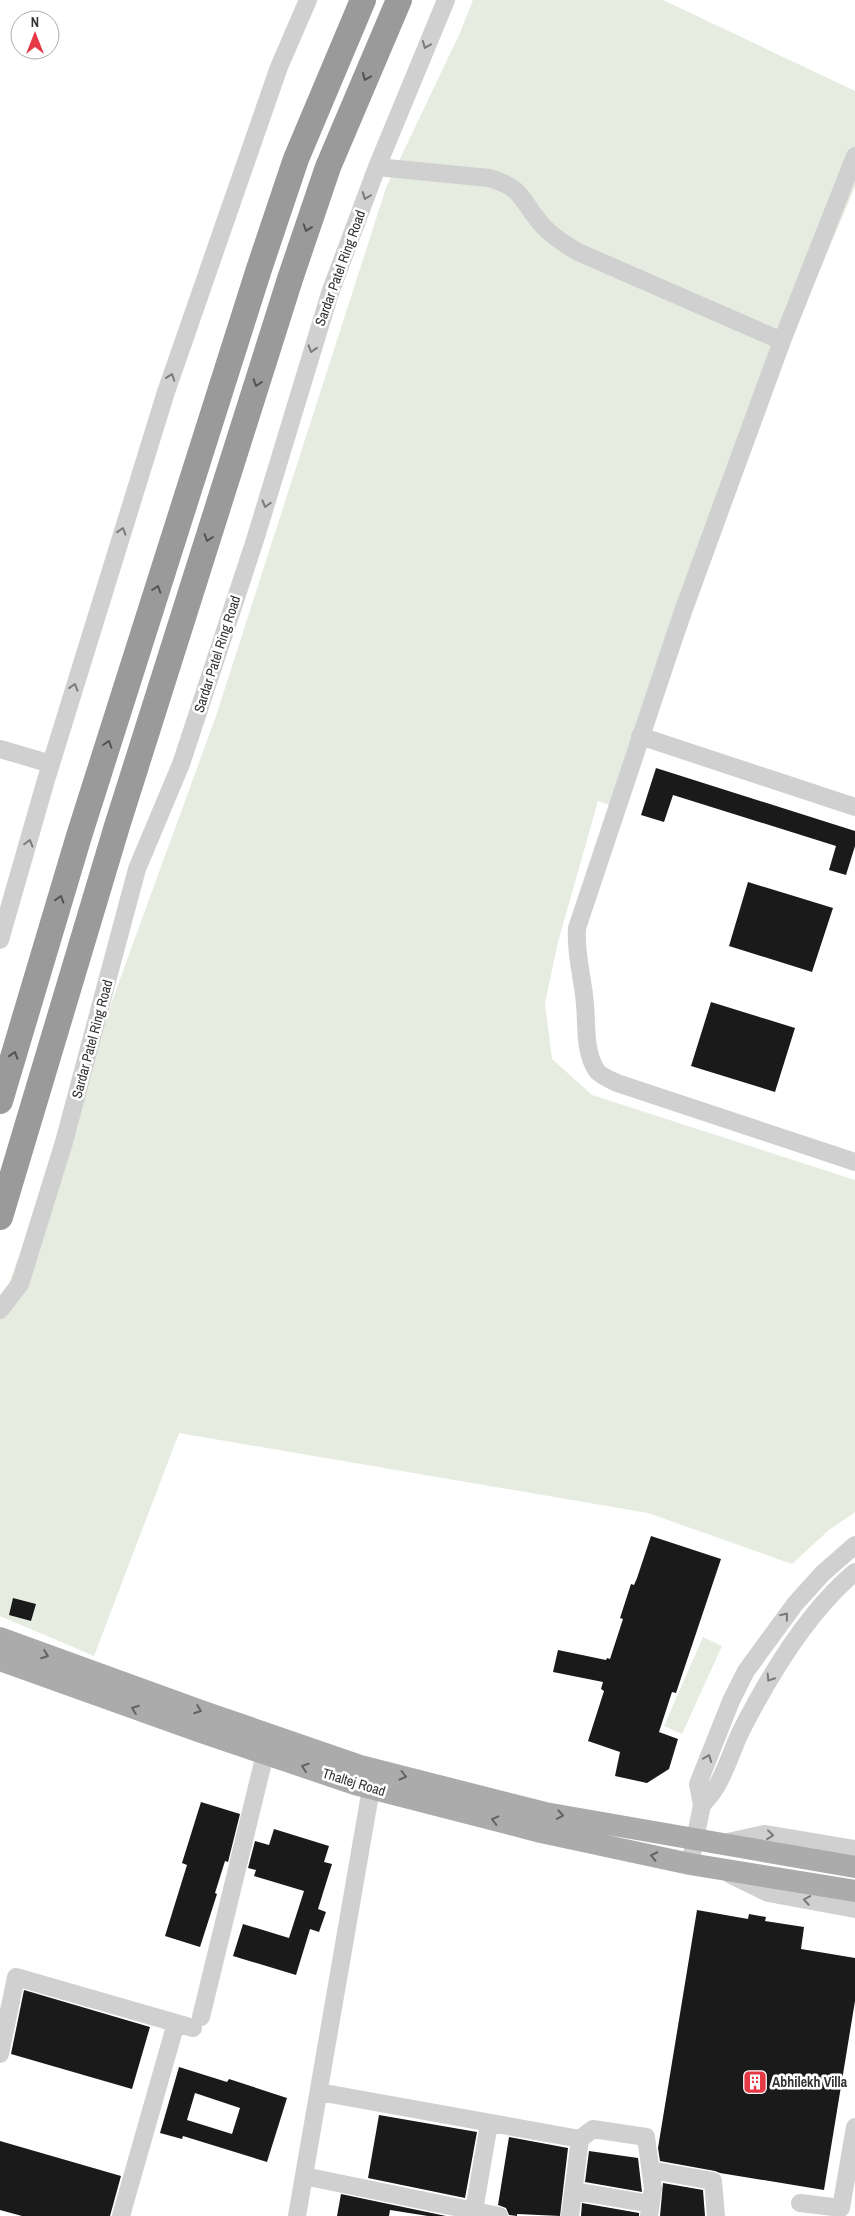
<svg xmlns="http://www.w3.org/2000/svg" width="855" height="2216" font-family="'Archivo Narrow',sans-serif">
  <rect width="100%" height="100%" fill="#fff"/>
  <path fill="#e6ecdf" d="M 473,0 L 663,0 L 855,91 L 855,187 L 789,344 L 622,809 L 598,801 L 558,942 L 545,1003 L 552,1059 L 592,1095 L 855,1180 L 855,1512 L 829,1530 L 792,1564 L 648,1513 L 179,1433 L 94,1656 L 0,1616 L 0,1308 L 216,716 L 386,188 L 459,35 Z
    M 703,1637 L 722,1646 L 682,1734 L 664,1726 Z"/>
  <path fill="#1a1a1a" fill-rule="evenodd" d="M 656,768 L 855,831 L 855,846 L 846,875 L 829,870 L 836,846 L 673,795 L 664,822 L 641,815 Z
    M 748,882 L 833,908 L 812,972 L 729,946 Z
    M 711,1002 L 795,1028 L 775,1092 L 691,1066 Z
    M 651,1536 L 721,1559 L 676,1693 L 672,1692 L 659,1732 L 678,1739 L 669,1769 L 647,1783 L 615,1776 L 620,1752 L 588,1741 L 604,1691 L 601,1689 L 603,1682 L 553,1672 L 558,1650 L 606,1660 L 607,1658 L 610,1659 L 623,1619 L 620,1618 L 631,1584 L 634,1585 L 637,1578 Z
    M 13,1598 L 36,1604 L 31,1621 L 9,1615 Z
    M 201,1802 L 240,1814 L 228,1862 L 225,1861 L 215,1893 L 217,1894 L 200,1947 L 165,1936 L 187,1865 L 182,1863 Z
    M 274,1829 L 329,1846 L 324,1862 L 332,1864 L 318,1909 L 326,1912 L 319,1932 L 310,1929 L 296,1975 L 233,1956 L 243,1924 L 289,1938 L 304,1891 L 254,1876 L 256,1870 L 248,1868 L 255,1841 L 269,1845 Z
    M 697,1910 L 748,1919 L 749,1914 L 766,1917 L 765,1921 L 804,1927 L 801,1949 L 855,1958 L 855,2001 L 824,2190 L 720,2173 L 715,2171 L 660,2161 L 658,2148 Z
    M 24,1990 L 150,2027 L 132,2089 L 11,2054 Z
    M 179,2067 L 227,2082 L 229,2079 L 287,2098 L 267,2162 L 183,2136 L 182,2139 L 160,2133 ZM 195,2093 L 240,2108 L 232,2134 L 187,2120 Z
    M 379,2115 L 477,2132 L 465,2198 L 368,2178 Z
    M 509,2137 L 568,2148 L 560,2216 L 517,2214 L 517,2216 L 509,2215 L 506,2208 L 498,2205 Z
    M 0,2141 L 121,2176 L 110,2216 L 22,2216 L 0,2210 Z
    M 589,2151 L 638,2158 L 642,2192 L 585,2182 Z
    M 663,2183 L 703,2190 L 705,2216 L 660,2216 Z
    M 341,2194 L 446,2216 L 428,2216 L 390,2210 L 389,2216 L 337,2216 Z
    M 582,2203 L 639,2213 L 639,2216 L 581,2216 Z"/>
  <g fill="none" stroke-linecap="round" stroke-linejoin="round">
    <path stroke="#d0d0d0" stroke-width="18" d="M 855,156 L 782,341 L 682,614 L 577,928 C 575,954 583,978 585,1004 C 587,1025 584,1052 597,1071 C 601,1076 611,1080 617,1083 L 855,1162
      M 377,167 L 489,178 C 525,188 521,202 543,226 C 553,237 566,245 578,252 L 782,341
      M 640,736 L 855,807
      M 0,749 L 51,764
      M 0,940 L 46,780 L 166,392 L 279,67 L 308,0
      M 0,1310 L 20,1284 L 64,1142 L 137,869 L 181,764 L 255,540 L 330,293 L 377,167 L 446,0
      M 702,1805 C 706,1800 711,1795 714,1790 C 724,1777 733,1747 741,1731 C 769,1676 807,1612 855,1572
      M 728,1842 L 764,1834 L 855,1849
      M 690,1864 L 702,1805 L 698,1784 L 731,1701 L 746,1671 L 795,1604 L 823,1573 L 855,1545
      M 731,1875 L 768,1893 L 855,1909
      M 201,2017 L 265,1754
      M 0,2054 L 16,1977 L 193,2028
      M 319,2092 L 580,2139 L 570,2216
      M 580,2139 L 593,2129 L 646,2137 L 653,2188 L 649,2216
      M 651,2170 L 713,2181 L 716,2216
      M 304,2176 L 499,2216
      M 574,2191 L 651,2204
      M 800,2203 L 841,2208 L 855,2127
      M 121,2216 L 176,2023
      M 297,2216 L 373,1777
      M 473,2216 L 489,2124"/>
    <path stroke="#ababab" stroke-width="22" d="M 0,1638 L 204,1712 L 360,1766 L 545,1813 L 855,1867
      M 0,1660 L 198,1731 L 355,1784 L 541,1832 L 690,1864 L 855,1891"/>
    <path stroke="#9a9a9a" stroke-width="26" d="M 0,1101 L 79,836 L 259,269 L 296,159 L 363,0
      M 0,1217 L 117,826 L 290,279 L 328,167 L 399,0"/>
  </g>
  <defs><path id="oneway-chevron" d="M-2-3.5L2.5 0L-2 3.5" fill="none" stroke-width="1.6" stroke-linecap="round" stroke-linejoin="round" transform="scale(1.25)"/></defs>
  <g stroke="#7a7a7a">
    <use href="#oneway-chevron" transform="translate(426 45) rotate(112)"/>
    <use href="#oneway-chevron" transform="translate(366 196) rotate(111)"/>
    <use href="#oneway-chevron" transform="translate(312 349) rotate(107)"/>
    <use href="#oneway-chevron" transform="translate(171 377) rotate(-71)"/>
    <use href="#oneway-chevron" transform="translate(266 504) rotate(106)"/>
    <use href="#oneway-chevron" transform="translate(122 531) rotate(-73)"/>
    <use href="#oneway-chevron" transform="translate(74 687) rotate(-73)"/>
    <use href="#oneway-chevron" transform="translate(29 843) rotate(-74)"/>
    <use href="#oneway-chevron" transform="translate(785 1616) rotate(-52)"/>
    <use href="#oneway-chevron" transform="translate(770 1678) rotate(122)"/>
    <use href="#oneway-chevron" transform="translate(708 1758) rotate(-68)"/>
    <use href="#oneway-chevron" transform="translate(770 1835) rotate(6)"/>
    <use href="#oneway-chevron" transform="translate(807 1900) rotate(-170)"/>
  </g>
  <g stroke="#525252">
    <use href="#oneway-chevron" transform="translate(366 77) rotate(113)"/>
    <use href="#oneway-chevron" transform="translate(307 228) rotate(109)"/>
    <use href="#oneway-chevron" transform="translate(257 383) rotate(108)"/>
    <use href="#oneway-chevron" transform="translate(208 538) rotate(108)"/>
    <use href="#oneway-chevron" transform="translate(157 589) rotate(-72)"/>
    <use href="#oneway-chevron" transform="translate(108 744) rotate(-72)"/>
    <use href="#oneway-chevron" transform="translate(60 899) rotate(-73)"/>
    <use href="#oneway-chevron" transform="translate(14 1055) rotate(-73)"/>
  </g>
  <g stroke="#636363">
    <use href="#oneway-chevron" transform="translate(45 1655) rotate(20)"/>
    <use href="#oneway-chevron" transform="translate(135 1709) rotate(-160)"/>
    <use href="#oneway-chevron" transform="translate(198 1710) rotate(20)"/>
    <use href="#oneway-chevron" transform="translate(305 1767) rotate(-161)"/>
    <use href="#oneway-chevron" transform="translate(403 1776) rotate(14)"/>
    <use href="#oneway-chevron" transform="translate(560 1815) rotate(10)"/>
    <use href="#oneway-chevron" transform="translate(495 1820) rotate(-166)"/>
    <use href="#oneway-chevron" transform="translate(654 1856) rotate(-168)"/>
  </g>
  <defs>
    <g id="building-square" transform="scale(1.25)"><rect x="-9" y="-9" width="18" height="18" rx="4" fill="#e63946" stroke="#fff"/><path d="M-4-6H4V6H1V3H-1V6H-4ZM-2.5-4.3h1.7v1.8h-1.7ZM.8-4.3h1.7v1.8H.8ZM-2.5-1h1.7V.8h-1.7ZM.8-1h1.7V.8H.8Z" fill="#fff"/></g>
  </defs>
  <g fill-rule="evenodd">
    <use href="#building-square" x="755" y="2082"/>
  </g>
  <g text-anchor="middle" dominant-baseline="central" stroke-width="5" stroke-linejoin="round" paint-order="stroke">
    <g font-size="14" fill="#333" stroke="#fff">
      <text transform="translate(340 268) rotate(-70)">Sardar Patel Ring Road</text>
      <text transform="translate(217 654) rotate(-72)">Sardar Patel Ring Road</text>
      <text transform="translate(92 1039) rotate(-75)">Sardar Patel Ring Road</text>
      <text transform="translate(354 1782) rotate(17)">Thaltej Road</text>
    </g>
    <g font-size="14" font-weight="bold" fill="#333" stroke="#fff" text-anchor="start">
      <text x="772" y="2082">Abhilekh Villa</text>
    </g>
  </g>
  <g transform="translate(35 35)"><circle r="24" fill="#ffffff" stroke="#adadad"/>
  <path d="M0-4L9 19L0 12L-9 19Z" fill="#e63946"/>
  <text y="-8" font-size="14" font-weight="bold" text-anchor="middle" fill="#333333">N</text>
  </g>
</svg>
